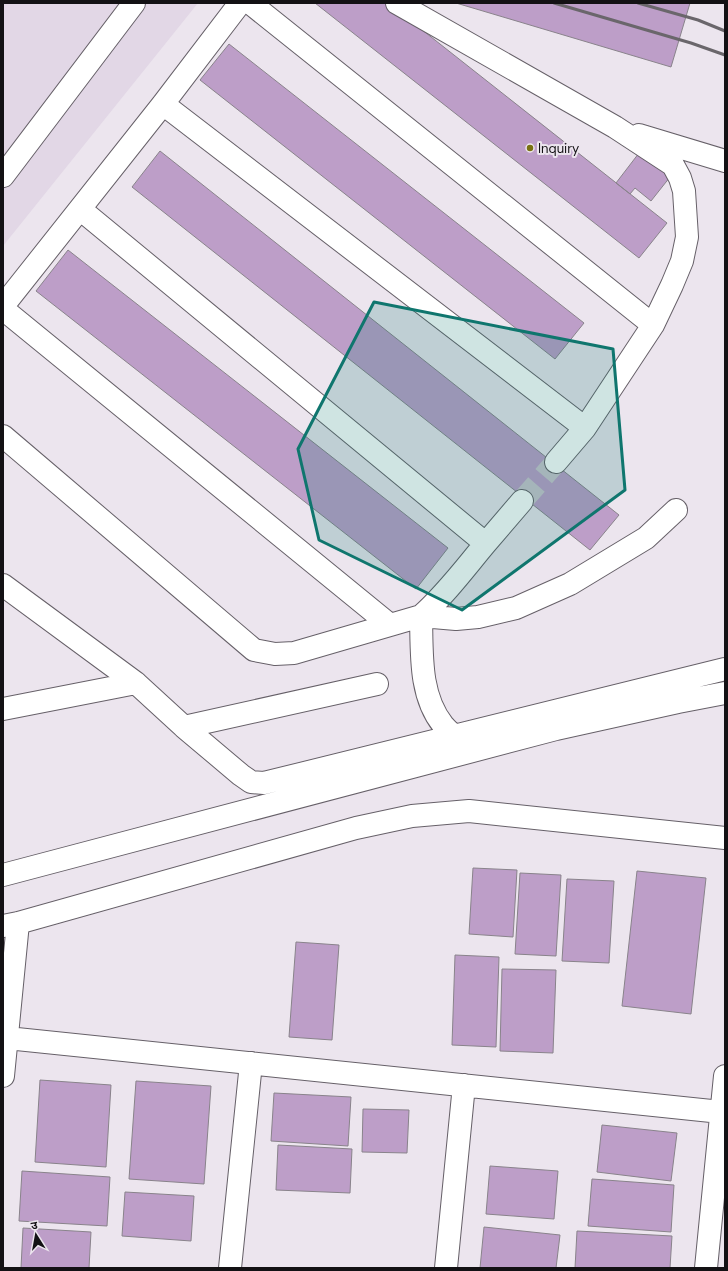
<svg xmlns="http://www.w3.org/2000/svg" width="728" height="1271" font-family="'DM Sans','Noto Sans Devanagari',sans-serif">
  <rect width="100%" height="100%" fill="#ece5ee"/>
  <path fill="#e2d7e6" d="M 3,3 L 198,3 L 3,246 Z"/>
  <path fill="#bd9ec8" stroke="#89838b" d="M 315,3 L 388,3 L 667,223 L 639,258 Z
    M 456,3 L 690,3 L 671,67 Z
    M 229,44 L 584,323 L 555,359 L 200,80 Z
    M 160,151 L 619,515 L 590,550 L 132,187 Z
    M 639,153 L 670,177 L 651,201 L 635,188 L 630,194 L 616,183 Z
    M 68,250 L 448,548 L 416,589 L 36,291 Z
    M 473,868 L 517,870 L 513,937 L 469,934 Z
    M 637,871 L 706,878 L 691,1014 L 622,1006 Z
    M 520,873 L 561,875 L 556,956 L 515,954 Z
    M 567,879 L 614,881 L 609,963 L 562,961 Z
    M 296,942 L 339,945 L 332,1040 L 289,1037 Z
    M 455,955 L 499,957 L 496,1047 L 452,1045 Z
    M 502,969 L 556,970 L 553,1053 L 500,1051 Z
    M 40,1080 L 111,1085 L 106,1167 L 35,1162 Z
    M 136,1081 L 211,1086 L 204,1184 L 129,1179 Z
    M 274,1093 L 351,1097 L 348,1146 L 271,1141 Z
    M 363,1109 L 409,1110 L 407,1153 L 362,1152 Z
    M 602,1125 L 677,1133 L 671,1181 L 597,1172 Z
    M 278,1145 L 352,1149 L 350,1193 L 276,1190 Z
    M 490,1166 L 558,1171 L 554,1219 L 486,1214 Z
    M 22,1171 L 110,1177 L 107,1226 L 19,1221 Z
    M 592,1179 L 674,1185 L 671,1232 L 588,1226 Z
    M 125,1192 L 194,1196 L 191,1241 L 122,1236 Z
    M 484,1227 L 560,1235 L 556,1268 L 480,1268 Z
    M 23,1228 L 91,1232 L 89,1268 L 21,1268 Z
    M 577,1231 L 672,1236 L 670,1268 L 575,1268 Z"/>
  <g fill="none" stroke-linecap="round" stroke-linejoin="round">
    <path stroke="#cbc5cd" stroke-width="22" stroke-dasharray="22 11" stroke-linecap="butt" d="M 522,501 L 556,462"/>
    <g stroke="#666068" stroke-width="24">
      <path id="minor" d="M 250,3 L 653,325
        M 397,3 L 615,127 L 673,165 L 680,178 L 684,191 L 687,237 L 682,261 L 672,285 L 653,325 L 585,428 L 556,462
        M 163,104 L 585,428
        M 639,135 L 725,161
        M 3,176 L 134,3
        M 80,209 L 485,543
        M 3,306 L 163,104 L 240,3
        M 3,309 L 390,625
        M 3,436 L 254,650 L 275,654 L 294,653 L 421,616 L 456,619 L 478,617 L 516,608 L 570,584 L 646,538 L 676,510
        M 3,585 L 136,683 L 184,727 L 241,775 L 251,782 L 264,783 L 725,669
        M 3,709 L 136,683
        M 184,727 L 377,684
        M 454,736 C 451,733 446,729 443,725 C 419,695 422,653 421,616 C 446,594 465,568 486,543 C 498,529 510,515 522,501
        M 3,875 L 556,729 L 678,702 L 725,693
        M 3,926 L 18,923 L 356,828 L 412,816 L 469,811 L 725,838
        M 7,1038 L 721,1112
        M 3,1076 L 18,923
        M 230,1268 L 251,1063
        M 446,1268 L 464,1085
        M 706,1268 L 725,1076"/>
    </g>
    <use href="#minor" stroke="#fff" stroke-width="22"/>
    <path stroke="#6a666b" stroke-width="3" d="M 554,3 L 691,43 L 725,55
      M 638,3 L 698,20 L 725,31"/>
  </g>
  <path fill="#0f766e" fill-opacity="0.2" stroke="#0f766e" stroke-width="3" stroke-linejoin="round" d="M 374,302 L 613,349 L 625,490 L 462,610 L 319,540 L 298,449 Z"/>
  <circle fill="#797112" stroke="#ece5ee" stroke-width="1.5" cx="530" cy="148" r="4"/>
  <g text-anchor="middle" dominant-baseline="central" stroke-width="4" stroke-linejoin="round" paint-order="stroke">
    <g font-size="13" fill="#131114" stroke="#ece5ee" text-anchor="start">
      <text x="538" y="148">Inquiry</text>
    </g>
  </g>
  <rect width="728" height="1271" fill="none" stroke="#131114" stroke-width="8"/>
  <g transform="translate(36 1235) rotate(349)" stroke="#ece5ee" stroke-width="3" paint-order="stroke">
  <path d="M0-3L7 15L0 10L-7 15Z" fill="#131114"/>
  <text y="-6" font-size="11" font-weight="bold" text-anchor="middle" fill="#131114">उ</text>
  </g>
</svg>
